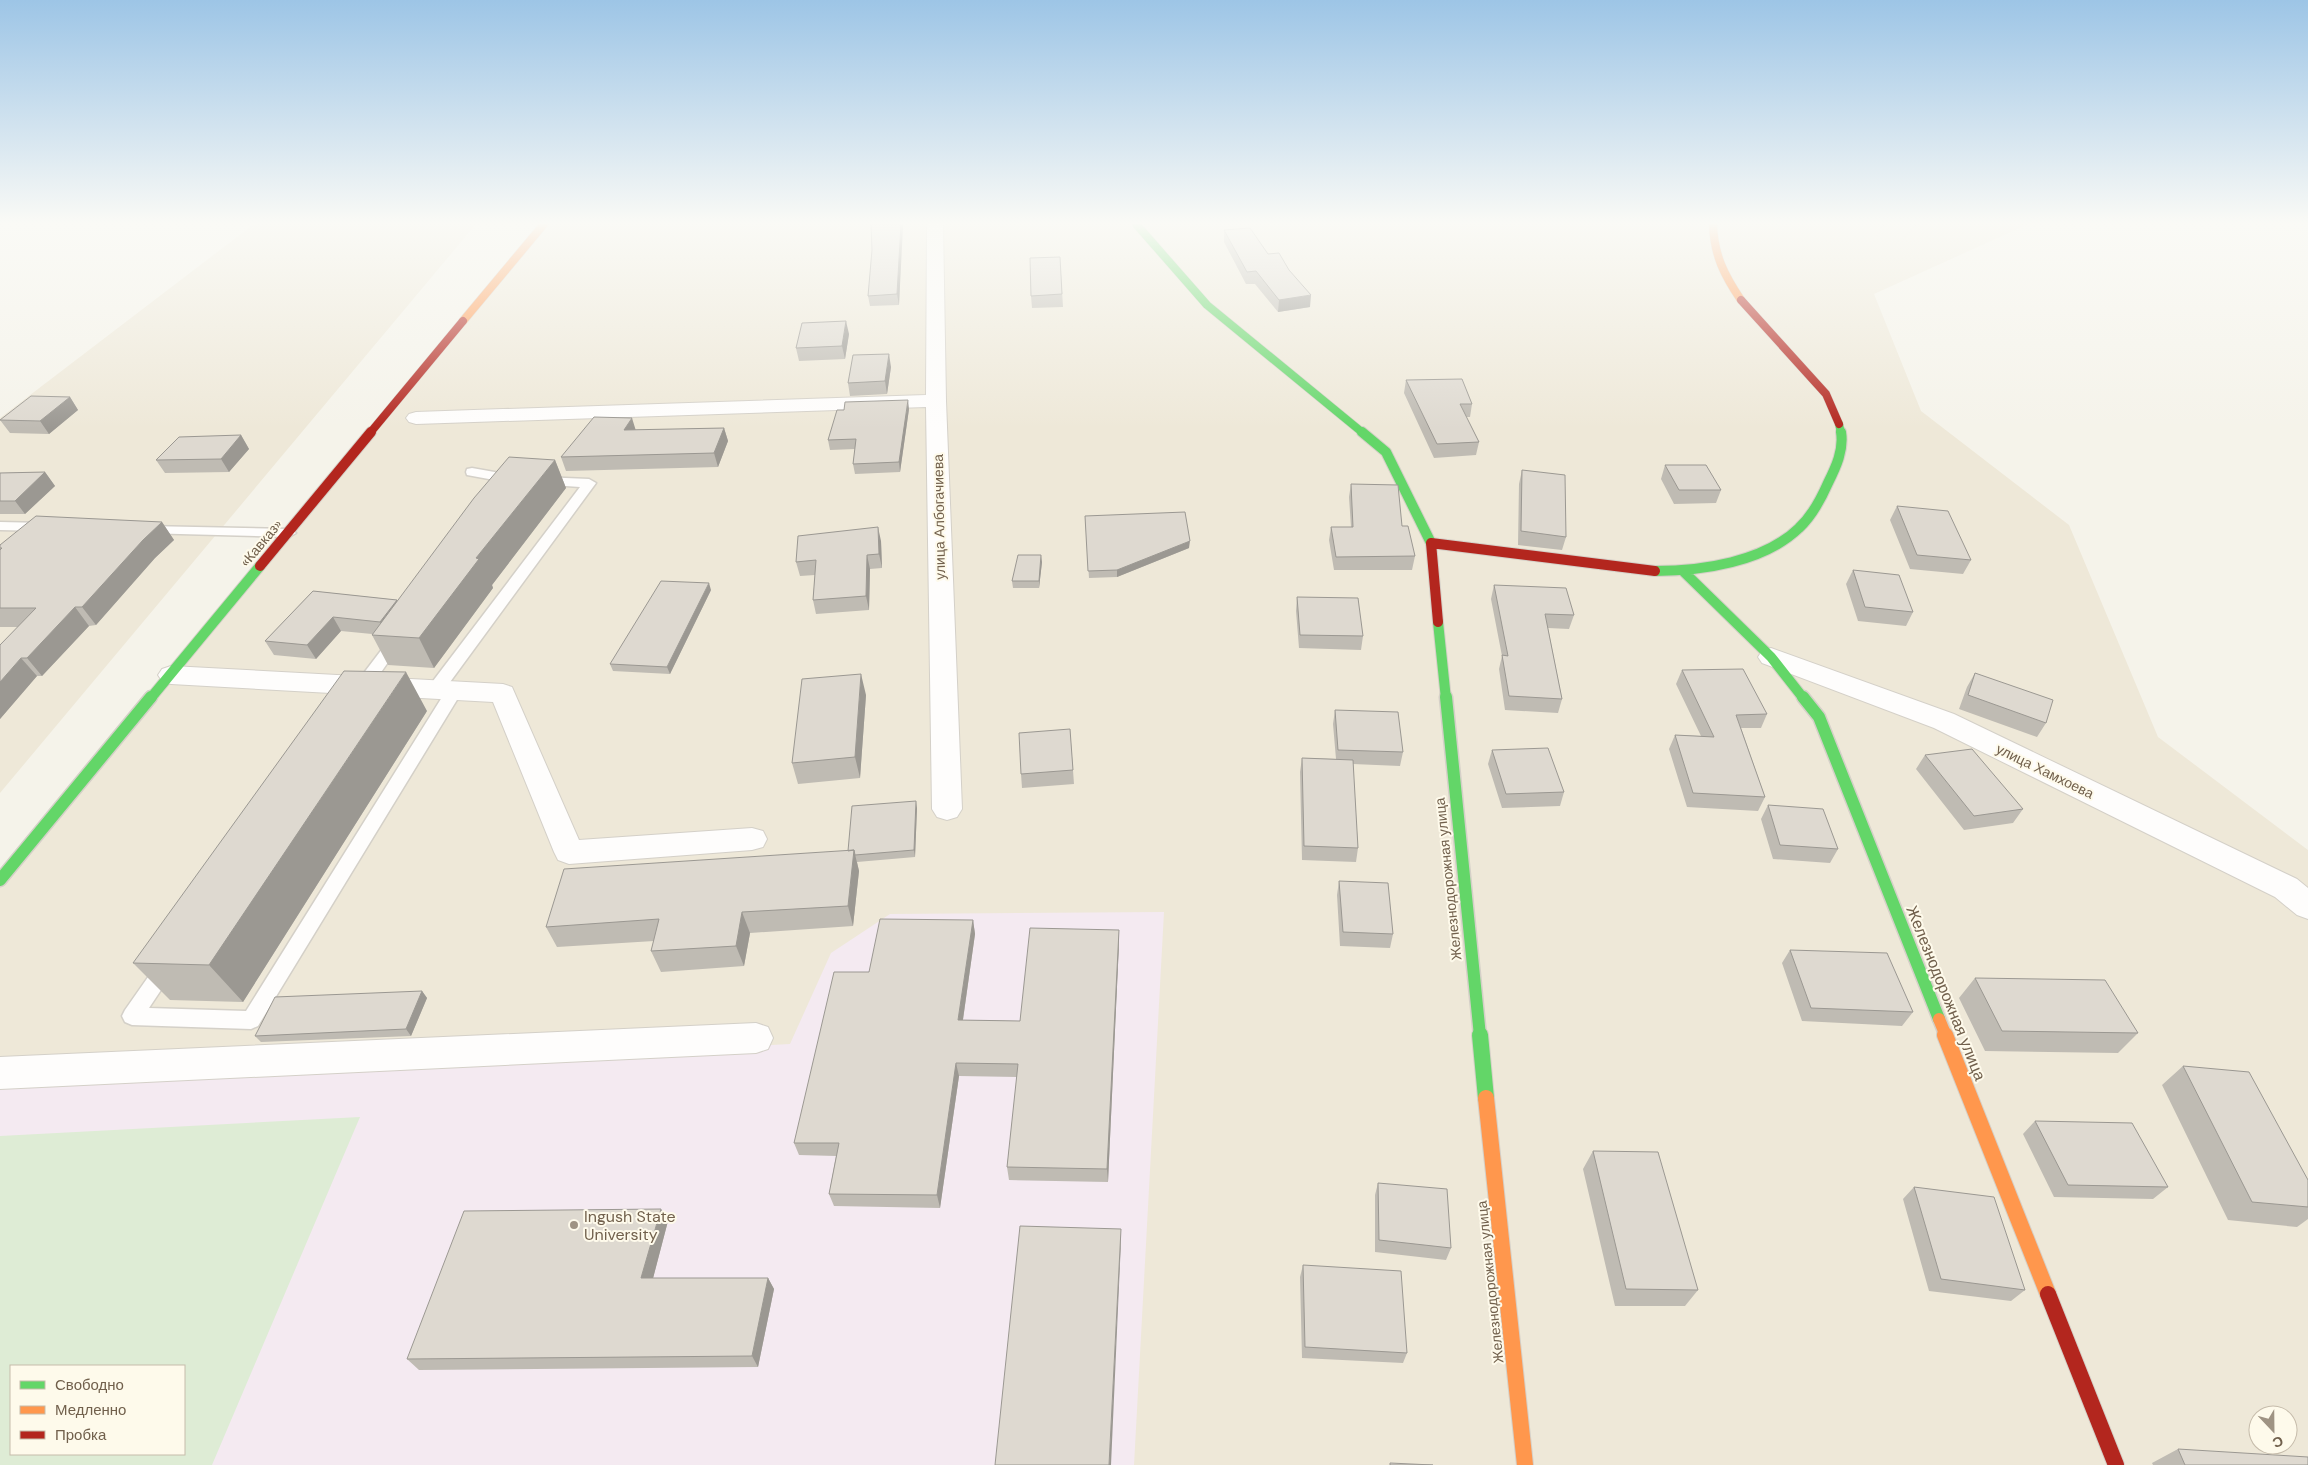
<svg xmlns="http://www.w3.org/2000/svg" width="2308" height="1465" font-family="'DM Sans',sans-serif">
  <rect width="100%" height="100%" fill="#f5f3ea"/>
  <path fill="#eee8d8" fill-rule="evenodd" d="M 254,224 L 476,224 L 0,793 L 0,418 Z
    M 544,224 L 2022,224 L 2024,226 L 1874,294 L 1921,411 L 2069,525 L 2158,737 L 2308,850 L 2308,1465 L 0,1465 L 0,880 ZM 11,1366 L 184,1366 L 184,1454 L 11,1454 ZM 2258,1415 L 2288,1415 L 2288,1445 L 2258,1445 Z"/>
  <path fill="#f4eaf1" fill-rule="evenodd" d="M 1164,912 L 1134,1465 L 0,1465 L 0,1084 L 790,1044 L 831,953 L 890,914 ZM 11,1366 L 184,1366 L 184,1454 L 11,1454 Z"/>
  <path fill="#deecd5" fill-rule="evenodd" d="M 360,1117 L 212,1465 L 0,1465 L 0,1136 ZM 11,1366 L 184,1366 L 184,1454 L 11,1454 Z"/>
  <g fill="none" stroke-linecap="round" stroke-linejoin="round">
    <g stroke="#d4d0c8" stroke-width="3">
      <path id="lane" d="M 472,468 L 512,475 L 519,479 L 516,484 L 511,485 L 505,482 L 467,475 L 466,472 L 467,469 Z
        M 542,477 L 589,479 L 596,483 L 442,693 L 430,693 L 428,689 L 430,685 L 580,487 L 537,484 L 535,481 L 537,478 Z
        M 0,522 L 45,523 L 52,527 L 45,531 L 0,530 Z
        M 147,526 L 289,529 L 296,533 L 289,537 L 142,533 L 140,530 L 142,527 Z
        M 397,634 L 402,636 L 405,639 L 402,642 L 366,694 L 354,694 L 352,690 L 354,686 L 392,636 Z
        M 455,685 L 461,686 L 463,690 L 258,1026 L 251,1029 L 132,1025 L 125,1022 L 122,1016 L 125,1010 L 160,960 L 167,958 L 174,960 L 177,966 L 149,1008 L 246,1011 L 449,686 Z"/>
    </g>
    <g stroke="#d4d0c8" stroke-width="2">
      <path id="street" d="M 927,224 L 943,224 L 946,401 L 962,809 L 957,817 L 947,820 L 937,817 L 932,809 L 926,407 L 416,424 L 409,422 L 406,418 L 409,414 L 416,412 L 926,395 Z
        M 1771,648 L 1954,714 L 2297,879 L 2308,888 L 2308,919 L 2297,915 L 2275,897 L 1934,728 L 1762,663 L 1758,657 L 1762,651 Z
        M 171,666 L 503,684 L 512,687 L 579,840 L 752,828 L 763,831 L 767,839 L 763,847 L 752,850 L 569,864 L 558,860 L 554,852 L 493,702 L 171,684 L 162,681 L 158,675 L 162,669 Z
        M 756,1023 L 768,1027 L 773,1038 L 768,1049 L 756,1053 L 0,1089 L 0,1057 Z"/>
    </g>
    <g stroke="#d5d0c8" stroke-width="9">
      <path id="fast-far3" d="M 1136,224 L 1207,305 L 1363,433
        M 1839,424 L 1841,433"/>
    </g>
    <g stroke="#d5d0c8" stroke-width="12">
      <path id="fast-far2" d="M 1362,432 L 1386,452 L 1431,543
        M 1655,571 C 1702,571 1764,562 1799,528 C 1812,516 1821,499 1828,483 C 1836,467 1844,450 1841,432
        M 1684,572 L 1771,657 L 1804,699
        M 1438,622 L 1446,699
        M 150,699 L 260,566"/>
    </g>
    <g stroke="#d5d0c8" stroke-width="15">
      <path id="fast-far1" d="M 1446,697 L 1480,1036
        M 1803,697 L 1819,717 L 1939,1019
        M 0,880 L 151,697"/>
    </g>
    <g stroke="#d5d0c8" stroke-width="18">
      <path id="fast" d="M 1480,1035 L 1486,1098"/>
    </g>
    <g stroke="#d5d0c8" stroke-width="9">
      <path id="slow-far2" d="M 1713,224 C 1714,255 1724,275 1741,300
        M 463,321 L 544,224"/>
    </g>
    <g stroke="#d5d0c8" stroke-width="15">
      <path id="slow-far1" d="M 1939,1019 L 1946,1036"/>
    </g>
    <g stroke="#d5d0c8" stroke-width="18">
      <path id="slow" d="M 1945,1035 L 2048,1294
        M 1486,1098 L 1525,1465"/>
    </g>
    <g stroke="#d5d0c8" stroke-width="9">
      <path id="jam-far2" d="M 1741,300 L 1826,394 L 1839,424
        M 370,433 L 463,321"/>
    </g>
    <g stroke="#d5d0c8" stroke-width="12">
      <path id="jam-far1" d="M 260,566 L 371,432
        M 1438,622 L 1431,543 L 1655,571"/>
    </g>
    <g stroke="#d5d0c8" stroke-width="18">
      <path id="jam" d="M 2048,1294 L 2116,1465"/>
    </g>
    <path stroke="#d7d1cb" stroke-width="2" stroke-dasharray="0.5 2.5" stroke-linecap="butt" d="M 1877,236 L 1884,224
      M 1903,239 L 1915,226 L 1921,224"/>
    <use href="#lane" fill="#fefdfc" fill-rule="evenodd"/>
    <use href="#street" fill="#fefdfc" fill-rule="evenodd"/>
    <use href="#fast-far3" stroke="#63d668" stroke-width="8"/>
    <use href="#fast-far2" stroke="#63d668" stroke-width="10"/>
    <use href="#fast-far1" stroke="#63d668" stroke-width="12"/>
    <use href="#fast" stroke="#63d668" stroke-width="16"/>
    <use href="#slow-far2" stroke="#ff974d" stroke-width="8"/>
    <use href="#slow-far1" stroke="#ff974d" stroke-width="12"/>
    <use href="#slow" stroke="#ff974d" stroke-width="16"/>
    <use href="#jam-far2" stroke="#b3261e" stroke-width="8"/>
    <use href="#jam-far1" stroke="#b3261e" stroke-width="10"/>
    <use href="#jam" stroke="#b3261e" stroke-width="16"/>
  </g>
  <path fill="#bfbbb3" d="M 871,224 L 902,224 L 899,305 L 870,306 L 868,296 L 872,250 Z
    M 1224,230 L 1268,254 L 1310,307 L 1278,312 L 1255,284 L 1246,284 L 1224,242 Z
    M 1060,257 L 1063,307 L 1032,308 L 1031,296 Z
    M 849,334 L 845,359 L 799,361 L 796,348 Z
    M 891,367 L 887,394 L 850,396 L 848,383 Z
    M 1406,380 L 1472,404 L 1470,417 L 1466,417 L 1479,442 L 1476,455 L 1434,458 L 1404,393 Z
    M 70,397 L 78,410 L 49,434 L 10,433 L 0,420 Z
    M 909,409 L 900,472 L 855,474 L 853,464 L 855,449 L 830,450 L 828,440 Z
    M 724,428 L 728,441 L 718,467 L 566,471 L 561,457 L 636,430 Z
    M 241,435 L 249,449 L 229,472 L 165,473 L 156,460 Z
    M 555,460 L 566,488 L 492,585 L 493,588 L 434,668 L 388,665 L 372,635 L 372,634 L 341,631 L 316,659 L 274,655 L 265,641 L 313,591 L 397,600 L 397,601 Z
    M 1665,465 L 1721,490 L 1716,503 L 1674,504 L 1661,479 Z
    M 1522,470 L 1566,537 L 1562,550 L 1518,545 L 1519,484 Z
    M 45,472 L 55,486 L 25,514 L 0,514 L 0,473 Z
    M 1351,484 L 1402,526 L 1415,556 L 1412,570 L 1334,570 L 1329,540 L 1331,527 L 1351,527 L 1349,497 Z
    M 1897,506 L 1971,560 L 1963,574 L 1910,569 L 1890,520 Z
    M 1085,516 L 1189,548 L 1117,577 L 1089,578 Z
    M 162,522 L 174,540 L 155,558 L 96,625 L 89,626 L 42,676 L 37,676 L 0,719 L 0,645 L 18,627 L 0,627 L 0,545 Z
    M 881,541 L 882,568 L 870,569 L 869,610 L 816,614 L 813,600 L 815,575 L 800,576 L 796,562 Z
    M 1042,562 L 1039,588 L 1013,588 L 1012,581 Z
    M 1853,570 L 1913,612 L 1906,626 L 1858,621 L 1846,584 Z
    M 1494,585 L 1574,615 L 1569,629 L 1548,628 L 1562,699 L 1558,713 L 1505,710 L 1499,669 L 1502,656 L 1491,599 Z
    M 711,590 L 670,674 L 613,671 L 610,664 Z
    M 1297,597 L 1363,636 L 1361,650 L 1299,648 L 1296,611 Z
    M 1682,670 L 1767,714 L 1761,728 L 1741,728 L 1765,797 L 1758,811 L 1687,807 L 1669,749 L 1675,735 L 1701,736 L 1676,684 Z
    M 1975,673 L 2046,723 L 2037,737 L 1959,709 L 1967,687 Z
    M 866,695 L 860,778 L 798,784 L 792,763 Z
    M 1335,710 L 1403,752 L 1400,766 L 1353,764 L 1358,848 L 1356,862 L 1302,860 L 1300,772 L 1302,758 L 1336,759 L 1333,724 Z
    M 427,711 L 243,1002 L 170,1000 L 133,963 Z
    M 1070,729 L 1074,784 L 1022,788 L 1021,774 Z
    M 1492,750 L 1564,792 L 1560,806 L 1502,808 L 1488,764 Z
    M 1925,755 L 2023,809 L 2013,823 L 1964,830 L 1916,769 Z
    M 1768,805 L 1838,849 L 1830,863 L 1773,859 L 1761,819 Z
    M 917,808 L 915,857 L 857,862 L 859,871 L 853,926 L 750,933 L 744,966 L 661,972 L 651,951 L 654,941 L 557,947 L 546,927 L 848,851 Z
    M 1339,881 L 1393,934 L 1390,948 L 1340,946 L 1337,895 Z
    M 973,920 L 975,934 L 963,1020 L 1020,1021 L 1119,930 L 1119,943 L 1108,1182 L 1009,1180 L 1007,1167 L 1017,1077 L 959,1076 L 940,1208 L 834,1206 L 829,1194 L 836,1156 L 799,1155 L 794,1143 L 869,972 Z
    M 1790,950 L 1913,1012 L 1902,1026 L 1802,1021 L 1782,963 Z
    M 1975,978 L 2138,1033 L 2118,1053 L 1985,1051 L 1959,998 Z
    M 422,991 L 427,998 L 411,1036 L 261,1042 L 255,1036 Z
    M 2183,1066 L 2308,1180 L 2308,1219 L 2297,1227 L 2228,1220 L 2162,1085 Z
    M 2035,1121 L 2168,1187 L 2153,1199 L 2054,1197 L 2023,1134 Z
    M 1593,1151 L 1698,1290 L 1685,1306 L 1615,1306 L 1583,1169 Z
    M 1378,1183 L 1451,1248 L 1446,1260 L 1375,1252 L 1375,1195 Z
    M 1914,1187 L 2025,1290 L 2011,1301 L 1929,1291 L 1903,1199 Z
    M 668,1221 L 653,1278 L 768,1278 L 774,1289 L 758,1367 L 419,1370 L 407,1359 Z
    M 1303,1265 L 1407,1353 L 1403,1363 L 1302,1358 L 1300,1277 Z
    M 2178,1449 L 2308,1465 L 2153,1465 L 2152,1463 Z"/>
  <path fill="#9b9892" d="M 901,224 L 902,224 L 903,227 L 899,305 L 897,294 Z
    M 1311,295 L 1310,307 L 1278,312 L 1279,300 Z
    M 846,321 L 849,334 L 845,359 L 842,346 Z
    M 889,354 L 891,367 L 887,394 L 885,381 Z
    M 70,397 L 78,410 L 49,434 L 40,421 Z
    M 908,400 L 909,409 L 900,472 L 899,462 Z
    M 632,418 L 636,431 L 624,430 Z
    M 724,428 L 728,441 L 718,467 L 714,453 Z
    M 241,435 L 249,449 L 229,472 L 221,459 Z
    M 555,460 L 566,488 L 492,585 L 493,588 L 434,668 L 419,638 L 476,558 Z
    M 45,472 L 55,486 L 25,514 L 15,501 Z
    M 162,522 L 174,540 L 155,558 L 96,625 L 82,607 L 143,540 Z
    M 878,527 L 881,541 L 882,568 L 879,554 Z
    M 1190,541 L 1189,548 L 1117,577 L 1117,570 Z
    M 867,555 L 870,569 L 869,610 L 866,596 Z
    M 1041,555 L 1042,562 L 1039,588 L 1039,581 Z
    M 709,583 L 711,590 L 670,674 L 667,667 Z
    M 397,600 L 404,614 L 388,636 L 380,622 Z
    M 75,607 L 89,626 L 42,676 L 27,658 Z
    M 333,617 L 341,631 L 316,659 L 307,645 Z
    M 21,658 L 37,676 L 0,719 L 0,682 Z
    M 406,672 L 427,711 L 243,1002 L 209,965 Z
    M 861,674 L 866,695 L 860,778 L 855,757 Z
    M 916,801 L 917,808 L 915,857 L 914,850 Z
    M 854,850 L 859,871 L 853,926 L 848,906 Z
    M 742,912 L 750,933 L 744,966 L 736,946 Z
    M 973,920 L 975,934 L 961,1033 L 958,1020 Z
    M 1119,930 L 1119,943 L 1108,1182 L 1107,1169 Z
    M 422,991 L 427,998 L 411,1036 L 406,1029 Z
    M 956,1063 L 959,1076 L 940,1208 L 937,1195 Z
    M 661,1209 L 668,1221 L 650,1290 L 641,1278 Z
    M 1121,1229 L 1121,1241 L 1111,1465 L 1109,1465 Z
    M 768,1278 L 774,1289 L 758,1367 L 752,1356 Z"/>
  <path fill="#ded9d0" stroke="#9b9892" d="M 871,224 L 901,224 L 897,294 L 868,296 L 872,250 Z
    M 1250,228 L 1268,254 L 1279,253 L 1289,270 L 1311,295 L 1279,300 L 1256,271 L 1247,272 L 1224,230 Z
    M 1060,257 L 1062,294 L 1031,296 L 1030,258 Z
    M 846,321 L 842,346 L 796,348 L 802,323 Z
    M 889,354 L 885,381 L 848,383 L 853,355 Z
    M 1462,379 L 1472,404 L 1460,404 L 1479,442 L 1437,444 L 1406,380 Z
    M 31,396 L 70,397 L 40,421 L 0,420 Z
    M 908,400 L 899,462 L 853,464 L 856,439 L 828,440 L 837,410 L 844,410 L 845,402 Z
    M 594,417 L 632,418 L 624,430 L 724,428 L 714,453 L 561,457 Z
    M 241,435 L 221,459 L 156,460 L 179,437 Z
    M 509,457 L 555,460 L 476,558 L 479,559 L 419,638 L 372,635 L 474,498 Z
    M 1665,465 L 1706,465 L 1721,490 L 1679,490 Z
    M 1522,470 L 1565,475 L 1566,537 L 1521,531 Z
    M 45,472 L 15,501 L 0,501 L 0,473 Z
    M 1351,484 L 1398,485 L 1402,526 L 1408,526 L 1415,556 L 1336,557 L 1331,527 L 1353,527 Z
    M 1897,506 L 1948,511 L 1971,560 L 1917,555 Z
    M 1185,512 L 1190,541 L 1117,570 L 1088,571 L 1085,516 Z
    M 36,516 L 162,522 L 143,540 L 82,607 L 75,607 L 27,658 L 21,658 L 0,682 L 0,645 L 36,608 L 0,608 L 0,550 L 2,548 L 0,548 L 0,545 Z
    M 878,527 L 879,554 L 867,555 L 866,596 L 813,600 L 816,560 L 796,562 L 798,536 Z
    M 1018,555 L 1041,555 L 1039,581 L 1012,581 Z
    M 1853,570 L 1899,575 L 1913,612 L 1865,607 Z
    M 661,581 L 709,583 L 667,667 L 610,664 Z
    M 1494,585 L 1566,588 L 1574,615 L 1545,614 L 1562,699 L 1509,696 L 1502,655 L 1508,656 Z
    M 313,591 L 397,600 L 380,622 L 333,617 L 307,645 L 265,641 Z
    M 1297,597 L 1358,598 L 1363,636 L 1300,635 Z
    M 1743,669 L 1767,714 L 1736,715 L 1765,797 L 1693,793 L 1675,735 L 1714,737 L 1682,670 Z
    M 344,671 L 406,672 L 209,965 L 133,963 Z
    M 1975,673 L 2053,700 L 2046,723 L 1968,695 Z
    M 861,674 L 855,757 L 792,763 L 802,679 Z
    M 1335,710 L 1398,712 L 1403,752 L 1338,750 Z
    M 1070,729 L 1073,770 L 1021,774 L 1019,733 Z
    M 1548,748 L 1564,792 L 1506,794 L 1492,750 Z
    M 1972,749 L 2023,809 L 1974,816 L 1925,755 Z
    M 1302,758 L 1353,760 L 1358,848 L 1304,846 Z
    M 916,801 L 914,850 L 855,855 L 854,850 L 848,851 L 852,806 Z
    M 1768,805 L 1823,809 L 1838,849 L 1780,845 Z
    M 854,850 L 848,906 L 742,912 L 736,946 L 651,951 L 659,919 L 546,927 L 564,869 Z
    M 1339,881 L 1388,883 L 1393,934 L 1343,932 Z
    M 880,919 L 973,920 L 958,1020 L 1020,1021 L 1030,928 L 1119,930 L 1107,1169 L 1007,1167 L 1018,1064 L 956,1063 L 937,1195 L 829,1194 L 839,1143 L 794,1143 L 834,972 L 869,972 Z
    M 1790,950 L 1887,953 L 1913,1012 L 1811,1008 Z
    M 1975,978 L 2105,980 L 2138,1033 L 2002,1031 Z
    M 422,991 L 406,1029 L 255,1036 L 275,997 Z
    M 2183,1066 L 2249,1072 L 2308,1180 L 2308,1207 L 2252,1202 Z
    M 2035,1121 L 2132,1123 L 2168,1187 L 2068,1185 Z
    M 1593,1151 L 1658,1152 L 1698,1290 L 1626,1289 Z
    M 1378,1183 L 1447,1189 L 1451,1248 L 1379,1240 Z
    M 1914,1187 L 1994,1197 L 2025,1290 L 1941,1279 Z
    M 661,1209 L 641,1278 L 768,1278 L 752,1356 L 407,1359 L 464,1211 Z
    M 1020,1226 L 1121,1229 L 1109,1465 L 995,1465 Z
    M 1303,1265 L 1401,1271 L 1407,1353 L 1305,1347 Z
    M 2178,1449 L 2308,1457 L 2308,1465 L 2185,1465 Z
    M 1390,1463 L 1433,1465 L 1390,1465 Z"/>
  <linearGradient id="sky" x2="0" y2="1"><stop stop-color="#9dc5e6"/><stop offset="0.52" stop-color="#fafaf6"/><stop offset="1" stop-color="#fafaf6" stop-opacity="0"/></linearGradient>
  <rect width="2308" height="429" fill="url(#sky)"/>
  <circle fill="#9f9383" stroke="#fefaeb" stroke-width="2" cx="574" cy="1225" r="5"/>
  <g text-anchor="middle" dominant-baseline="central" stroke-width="4" stroke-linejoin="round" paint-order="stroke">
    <g font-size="14" fill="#71604c" stroke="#fefaeb">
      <text transform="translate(939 517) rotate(-91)">улица Албогачиева</text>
      <text transform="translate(261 543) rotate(-50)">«Кавказ»</text>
      <text transform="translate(2045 771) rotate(26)">улица Хамхоева</text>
      <text transform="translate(1448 879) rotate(-96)">Железнодорожная улица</text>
      <text transform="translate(1490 1282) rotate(-96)">Железнодорожная улица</text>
    </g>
    <g font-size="16" fill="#71604c" stroke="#fefaeb">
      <text transform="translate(1946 993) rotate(68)">Железнодорожная улица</text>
    </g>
    <g font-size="16" fill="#71604c" stroke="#fefaeb" text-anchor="start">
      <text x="584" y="1216">Ingush State<tspan x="584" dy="18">University</tspan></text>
    </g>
  </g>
  <rect x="10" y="1365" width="175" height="90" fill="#fefaeb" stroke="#c6bcab"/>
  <rect x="20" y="1381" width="25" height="8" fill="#63d668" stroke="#c6bcab"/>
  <text x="55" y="1390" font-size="15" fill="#71604c">Свободно</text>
  <rect x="20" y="1406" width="25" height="8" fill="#ff974d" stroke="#c6bcab"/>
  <text x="55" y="1415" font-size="15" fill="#71604c">Медленно</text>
  <rect x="20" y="1431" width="25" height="8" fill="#b3261e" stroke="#c6bcab"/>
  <text x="55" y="1440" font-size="15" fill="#71604c">Пробка</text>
  <g transform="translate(2273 1430) rotate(158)"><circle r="24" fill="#fefaeb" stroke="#c6bcab"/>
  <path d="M0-4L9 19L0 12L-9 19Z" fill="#9f9383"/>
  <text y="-8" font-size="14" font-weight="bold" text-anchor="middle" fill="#71604c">С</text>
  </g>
</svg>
